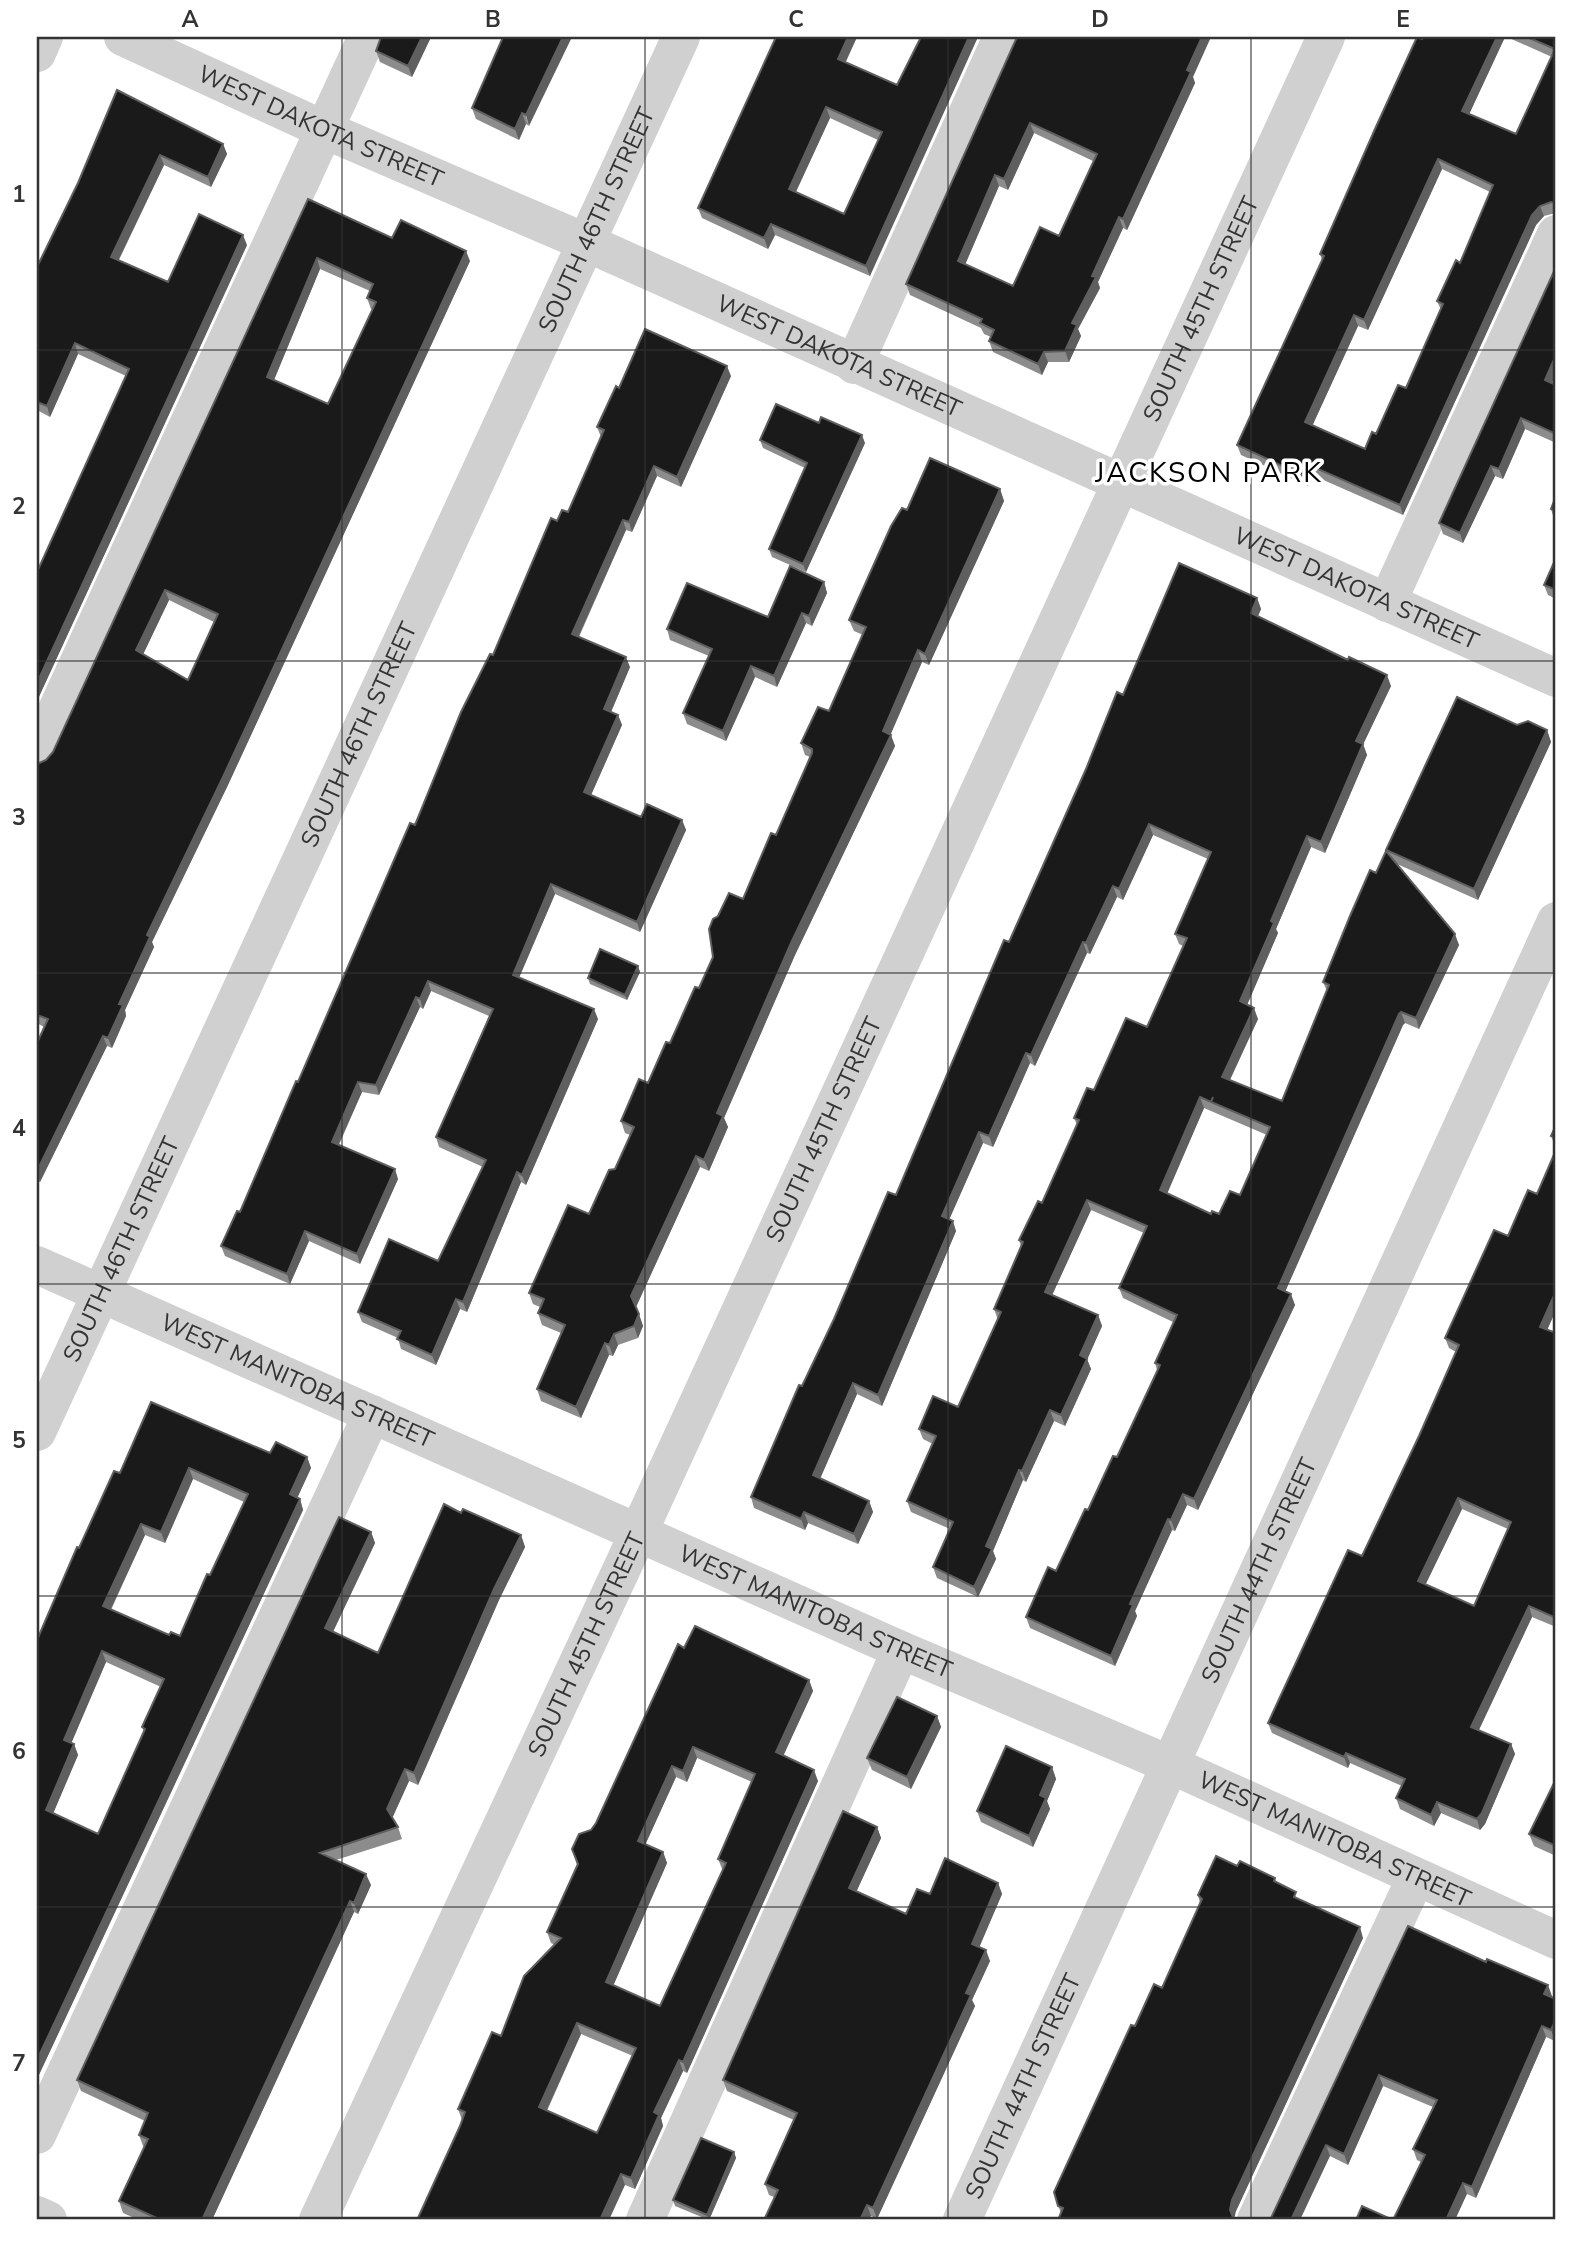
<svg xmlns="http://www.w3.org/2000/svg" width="1593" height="2257" font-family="'Nunito Sans',sans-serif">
  <rect width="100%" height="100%" fill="#fff"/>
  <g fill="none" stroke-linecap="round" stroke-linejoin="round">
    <g stroke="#d0d0d0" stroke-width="38">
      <path id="s1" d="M 123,37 L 325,130 L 585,242 L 1556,678"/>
      <path d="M 37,53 L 44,37"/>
      <path d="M 854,365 L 1002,37"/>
      <path d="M 1387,603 L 1556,234"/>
      <path d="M 37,753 L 367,37"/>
      <path id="s2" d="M 37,1265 L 901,1650 L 1171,1765 L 1556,1940"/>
      <path id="s3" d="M 37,1432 L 681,37"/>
      <path d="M 37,2135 L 372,1414"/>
      <path d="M 37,2215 L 48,2220"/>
      <path id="s4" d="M 318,2220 L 624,1564 L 1326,37"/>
      <path d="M 645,2220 L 901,1650"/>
      <path id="s5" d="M 962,2220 L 1556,921"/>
      <path d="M 1256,2220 L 1416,1877"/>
    </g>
  </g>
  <path fill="#8c8c8c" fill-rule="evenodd" d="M 381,37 L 431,37 L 412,77 L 380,62 L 376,51 Z
    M 503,37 L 529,126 L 526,124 L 519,140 L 476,119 L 472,108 Z
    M 776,37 L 857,37 L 846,62 L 897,85 L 870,276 L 775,235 L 768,249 L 702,218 L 698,208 ZM 830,118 L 878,140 L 844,214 L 796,192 Z
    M 1017,37 L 1193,77 L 1195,83 L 1127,230 L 1123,228 L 1098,282 L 1100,288 L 1078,329 L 1081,336 L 1069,362 L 1048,362 L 1042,375 L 993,352 L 989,341 L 991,337 L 984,334 L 981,328 L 910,295 L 906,284 ZM 1034,133 L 1093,161 L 1059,236 L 1013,286 L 965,264 L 999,186 L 1008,190 Z
    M 1505,37 L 1469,114 L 1516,134 L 1552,57 L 1507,37 L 1556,37 L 1556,213 L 1544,216 L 1536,225 L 1403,515 L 1312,475 L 1308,486 L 1241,455 L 1237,445 L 1322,260 L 1320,254 L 1422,39 ZM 1442,169 L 1490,192 L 1460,263 L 1437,301 L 1441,310 L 1406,388 L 1376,434 L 1365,449 L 1312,426 L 1358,326 L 1368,330 Z
    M 117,90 L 223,144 L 227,154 L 211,187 L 164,165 L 119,260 L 168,282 L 247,245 L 37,701 L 37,572 L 126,376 L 78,354 L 50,417 L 37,410 L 37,267 L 78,183 Z
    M 308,199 L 392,238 L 470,261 L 227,787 L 152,942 L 154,947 L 125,1010 L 126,1016 L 112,1048 L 107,1046 L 40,1182 L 37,1181 L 37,1043 L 44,1027 L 37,1023 L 37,764 L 46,760 L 53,752 ZM 320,269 L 370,291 L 367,298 L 371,309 L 373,309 L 328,404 L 274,380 ZM 169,600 L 214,622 L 188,680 L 143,654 Z
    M 1556,267 L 1556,374 L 1552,383 L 1556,385 L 1556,443 L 1525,429 L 1503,479 L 1495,476 L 1463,543 L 1443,534 L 1439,523 Z
    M 731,376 L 681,487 L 657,476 L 632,532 L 626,530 L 579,637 L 630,667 L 611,712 L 618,715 L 622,725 L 591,795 L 641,817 L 682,820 L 686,830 L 640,932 L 555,894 L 519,977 L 598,1019 L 526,1185 L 521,1182 L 467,1312 L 460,1309 L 436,1365 L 401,1349 L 398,1338 L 362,1322 L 358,1312 L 438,1261 L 483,1167 L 439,1147 L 436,1137 L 489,1016 L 431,991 L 423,1009 L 420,1007 L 379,1095 L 362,1092 L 339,1145 L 398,1179 L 360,1264 L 309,1241 L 290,1284 L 225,1256 L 221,1246 L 240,1212 L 298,1082 L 493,655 L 557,521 L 568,512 L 601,437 L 597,427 L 619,388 Z
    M 819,423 L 865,443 L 806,572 L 772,557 L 769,549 L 805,468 L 763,448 L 760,440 Z
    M 1000,489 L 1004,501 L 929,665 L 922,662 L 890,734 L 895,746 L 795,955 L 724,1118 L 728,1127 L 709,1171 L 700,1167 L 636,1307 L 643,1326 L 638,1338 L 618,1345 L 613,1356 L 609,1355 L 581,1418 L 541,1401 L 537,1389 L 561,1333 L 542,1325 L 538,1313 L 540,1307 L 533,1304 L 529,1293 L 589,1214 L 615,1169 L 630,1135 L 625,1133 L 621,1121 L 648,1083 L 699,988 L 713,957 L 718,916 L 743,899 L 776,835 L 810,757 L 805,755 L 801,743 L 829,711 L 863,635 L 854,631 L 849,620 L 907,510 Z
    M 1556,496 L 1556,520 L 1554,519 L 1551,509 Z
    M 1556,558 L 1556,599 L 1548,595 L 1544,585 Z
    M 824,582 L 827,593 L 812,626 L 806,623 L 777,687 L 755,677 L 726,741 L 687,724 L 683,713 L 709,656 L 670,640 L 667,629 L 768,617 Z
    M 1257,598 L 1261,609 L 1258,616 L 1391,686 L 1363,744 L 1367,755 L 1325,853 L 1311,847 L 1276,929 L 1278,933 L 1247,1005 L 1258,1019 L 1230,1080 L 1282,1101 L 1327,991 L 1323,982 L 1376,873 L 1386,850 L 1517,725 L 1547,730 L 1551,742 L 1478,900 L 1397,864 L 1459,945 L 1419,1029 L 1405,1023 L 1403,1025 L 1285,1291 L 1295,1305 L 1198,1510 L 1187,1505 L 1175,1531 L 1172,1530 L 1135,1611 L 1137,1616 L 1115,1666 L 1030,1628 L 1026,1617 L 1056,1571 L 1117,1457 L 1157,1370 L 1155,1363 L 1173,1322 L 1123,1298 L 1119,1288 L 1144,1233 L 1091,1210 L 1052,1295 L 1098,1315 L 1102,1326 L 1087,1359 L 1091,1369 L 1065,1426 L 1054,1421 L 1026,1482 L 1023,1480 L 993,1551 L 996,1559 L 978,1597 L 937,1578 L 933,1567 L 950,1529 L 911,1512 L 907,1501 L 933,1444 L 923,1439 L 919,1429 L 958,1407 L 998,1320 L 994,1309 L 1021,1246 L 1019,1240 L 1042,1203 L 1077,1125 L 1074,1118 L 1094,1090 L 1147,1027 L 1183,946 L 1179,944 L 1175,934 L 1208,859 L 1153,835 L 1123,900 L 1117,897 L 1090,954 L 1087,953 L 1035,1066 L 1030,1063 L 993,1147 L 983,1143 L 949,1219 L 956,1231 L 882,1406 L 857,1394 L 820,1478 L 869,1501 L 873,1512 L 858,1544 L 808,1523 L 805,1530 L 754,1508 L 751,1497 L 802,1386 L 896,1195 L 1009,942 L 1123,695 ZM 1204,1108 L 1267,1135 L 1240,1195 L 1219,1214 L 1211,1214 L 1167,1193 Z
    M 638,966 L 640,972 L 627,1000 L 590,984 L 588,978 Z
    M 1556,1125 L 1556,1147 L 1555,1146 L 1551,1136 Z
    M 1556,1149 L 1556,1310 L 1547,1330 L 1556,1333 L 1556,1627 L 1532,1617 L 1479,1730 L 1511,1744 L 1515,1754 L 1485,1824 L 1480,1830 L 1441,1813 L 1434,1826 L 1400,1809 L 1396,1798 L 1402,1786 L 1350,1763 L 1348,1768 L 1272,1733 L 1268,1723 L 1362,1556 L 1419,1436 L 1456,1352 L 1449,1348 L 1445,1338 L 1508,1236 L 1537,1194 ZM 1462,1509 L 1508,1529 L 1474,1606 L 1425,1585 Z
    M 270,1453 L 307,1457 L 311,1468 L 297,1498 L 300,1499 L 303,1510 L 37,2079 L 37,1640 L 79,1548 L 120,1473 ZM 193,1479 L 244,1502 L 180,1636 L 169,1635 L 111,1610 L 145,1535 L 165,1543 ZM 106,1662 L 161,1687 L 142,1727 L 144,1732 L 98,1834 L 53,1813 L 78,1755 L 74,1744 L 71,1743 Z
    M 461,1513 L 521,1535 L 525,1547 L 499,1600 L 418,1785 L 409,1781 L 392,1818 L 398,1827 L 402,1839 L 336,1860 L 371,1885 L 358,1914 L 354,1912 L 212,2220 L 139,2220 L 123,2213 L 119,2201 L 144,2147 L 143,2146 L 139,2135 L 145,2121 L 81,2091 L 77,2080 L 371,1532 L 375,1543 L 333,1632 L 378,1653 Z
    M 684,1648 L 809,1680 L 813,1691 L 783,1756 L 818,1781 L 687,2073 L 683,2071 L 661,2118 L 663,2126 L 635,2189 L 462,2120 L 458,2109 L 555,1945 L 551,1943 L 547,1932 L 577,1865 L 572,1849 L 591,1830 L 596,1823 ZM 697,1758 L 752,1782 L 718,1859 L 723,1871 L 660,2006 L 613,1986 L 667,1863 L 663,1852 L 645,1845 L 676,1777 L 687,1782 ZM 581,2034 L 633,2056 L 597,2133 L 547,2111 Z
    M 937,1716 L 941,1727 L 911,1789 L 872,1770 L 867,1758 Z
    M 1052,1767 L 1056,1779 L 1047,1801 L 1050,1809 L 1033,1847 L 981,1822 L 977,1811 Z
    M 1556,1779 L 1556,1856 L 1534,1846 L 1529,1834 Z
    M 877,1827 L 881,1838 L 856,1892 L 906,1914 L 930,1894 L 998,1883 L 1002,1894 L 979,1947 L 990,1961 L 972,2000 L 975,2006 L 877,2219 L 871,2216 L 774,2197 L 769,2195 L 765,2184 L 794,2120 L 727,2091 L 723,2080 Z
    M 1237,1866 L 1275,1878 L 1276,1882 L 1299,1899 L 1363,1938 L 1236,2211 L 1061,2214 L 1054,2192 L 1135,2026 L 1162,1988 L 1200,1903 L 1198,1895 Z
    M 1408,1926 L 1552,1996 L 1551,1997 L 1556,1999 L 1556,2038 L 1555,2041 L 1546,2037 L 1476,2198 L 1467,2194 L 1393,2220 L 1421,2162 L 1417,2160 L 1413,2149 L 1433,2107 L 1383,2086 L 1348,2165 L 1330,2156 L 1272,2218 Z
    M 734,2152 L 736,2158 L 709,2220 L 675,2206 L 673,2200 Z"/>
  <path fill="#5f5f5f" d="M 422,37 L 431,37 L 412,77 L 408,66 Z
    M 563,37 L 572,37 L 529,126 L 526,115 Z
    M 848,37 L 857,37 L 842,69 L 838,59 Z
    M 969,37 L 978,37 L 870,276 L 866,266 Z
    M 1202,37 L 1211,37 L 1193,77 L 1195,83 L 1127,230 L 1123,219 Z
    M 1497,37 L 1505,37 L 1466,121 L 1462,111 Z
    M 826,107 L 830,118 L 792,200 L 789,189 Z
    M 522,113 L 526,124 L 519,140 L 515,129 Z
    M 1030,123 L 1034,133 L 1008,190 L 1004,179 Z
    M 223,144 L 227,154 L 211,187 L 208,177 Z
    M 160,155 L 164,165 L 115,267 L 111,257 Z
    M 1438,159 L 1442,169 L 1368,330 L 1364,320 Z
    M 995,175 L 999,186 L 962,272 L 958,261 Z
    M 1540,206 L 1544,216 L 1536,225 L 1403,515 L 1400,505 L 1532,215 Z
    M 1119,217 L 1123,228 L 1098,282 L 1100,288 L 1078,329 L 1081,336 L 1069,362 L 1065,351 L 1072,323 L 1092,276 Z
    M 771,224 L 775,235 L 768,249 L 764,238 Z
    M 243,235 L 247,245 L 37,701 L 37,683 Z
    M 466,251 L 470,261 L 227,787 L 152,942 L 154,947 L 125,1010 L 126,1016 L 112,1048 L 108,1038 L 119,1004 L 147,935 Z
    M 317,258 L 320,269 L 271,387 L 267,377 Z
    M 1354,315 L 1358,326 L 1309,433 L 1305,422 Z
    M 75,343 L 78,354 L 50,417 L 47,406 Z
    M 1044,352 L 1048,362 L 1042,375 L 1038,364 Z
    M 1556,355 L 1556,374 L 1549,390 L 1545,380 Z
    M 727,366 L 731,376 L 681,487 L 677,477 Z
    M 1521,418 L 1525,429 L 1503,479 L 1499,469 Z
    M 862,435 L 865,443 L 806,572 L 803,564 Z
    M 1309,465 L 1312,475 L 1308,486 L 1304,476 Z
    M 654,466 L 657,476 L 632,532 L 629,522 Z
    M 1491,466 L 1495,476 L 1463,543 L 1460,533 Z
    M 1000,489 L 1004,501 L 929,665 L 925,654 Z
    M 623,520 L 626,530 L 575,644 L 572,634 Z
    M 824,582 L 827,593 L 812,626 L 809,616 Z
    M 165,590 L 169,600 L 140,661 L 136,650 Z
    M 1257,598 L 1261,609 L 1255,623 L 1251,613 Z
    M 802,613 L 806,623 L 777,687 L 774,676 Z
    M 918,650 L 922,662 L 887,743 L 883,731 Z
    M 626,657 L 630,667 L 608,719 L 604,709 Z
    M 751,666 L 755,677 L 726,741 L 723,731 Z
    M 1387,675 L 1391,686 L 1360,751 L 1356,741 Z
    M 618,715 L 622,725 L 588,802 L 584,792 Z
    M 1547,730 L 1551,742 L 1478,900 L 1474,889 Z
    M 891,735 L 895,746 L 795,955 L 724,1118 L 728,1127 L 709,1171 L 704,1160 L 717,1113 L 791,943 Z
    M 1363,744 L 1367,755 L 1325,853 L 1321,842 Z
    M 682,820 L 686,830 L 640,932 L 637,922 Z
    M 1149,824 L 1153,835 L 1123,900 L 1119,889 Z
    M 1307,836 L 1311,847 L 1276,929 L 1278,933 L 1244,1012 L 1240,1001 L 1271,921 Z
    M 551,884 L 555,894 L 516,985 L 513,975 Z
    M 1113,886 L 1117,897 L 1090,954 L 1086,943 Z
    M 1455,934 L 1459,945 L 1419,1029 L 1416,1018 Z
    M 1083,942 L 1087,953 L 1035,1066 L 1031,1055 Z
    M 638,966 L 640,972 L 627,1000 L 625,995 Z
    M 428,981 L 431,991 L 423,1009 L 420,999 Z
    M 416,997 L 420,1007 L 379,1095 L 376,1085 Z
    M 1254,1008 L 1258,1019 L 1226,1088 L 1222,1077 Z
    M 594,1009 L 598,1019 L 526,1185 L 522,1175 Z
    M 1401,1012 L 1405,1023 L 1403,1025 L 1282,1299 L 1278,1288 L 1399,1014 Z
    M 103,1036 L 107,1046 L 40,1182 L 37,1171 Z
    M 1026,1053 L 1030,1063 L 993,1147 L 989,1136 Z
    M 358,1082 L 362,1092 L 335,1152 L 332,1142 Z
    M 1200,1097 L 1204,1108 L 1164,1201 L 1160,1190 Z
    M 979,1132 L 983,1143 L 946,1227 L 942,1216 Z
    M 696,1156 L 700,1167 L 636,1307 L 631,1296 Z
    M 395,1169 L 398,1179 L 360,1264 L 357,1254 Z
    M 517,1172 L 521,1182 L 467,1312 L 463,1302 Z
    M 1087,1200 L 1091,1210 L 1049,1302 L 1045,1292 Z
    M 953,1221 L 956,1231 L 882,1406 L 878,1395 Z
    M 305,1231 L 309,1241 L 290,1284 L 287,1274 Z
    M 1556,1291 L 1556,1310 L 1544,1337 L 1540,1327 Z
    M 1291,1294 L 1295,1305 L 1198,1510 L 1194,1499 Z
    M 456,1299 L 460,1309 L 436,1365 L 432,1355 Z
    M 639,1314 L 643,1326 L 638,1338 L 634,1326 Z
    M 1098,1315 L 1102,1326 L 1087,1360 L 1087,1359 L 1091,1369 L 1065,1426 L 1061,1415 L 1080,1355 Z
    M 614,1334 L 618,1345 L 613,1356 L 609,1345 Z
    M 605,1343 L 609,1355 L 581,1418 L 576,1407 Z
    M 853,1383 L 857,1394 L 817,1486 L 813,1475 Z
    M 1050,1410 L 1054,1421 L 1026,1482 L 1022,1471 Z
    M 307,1457 L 311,1468 L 294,1505 L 290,1494 Z
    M 189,1468 L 193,1479 L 165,1543 L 161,1532 Z
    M 1019,1470 L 1023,1480 L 993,1551 L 996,1559 L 978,1597 L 974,1587 L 986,1546 Z
    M 1183,1494 L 1187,1505 L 1175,1531 L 1171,1520 Z
    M 1458,1498 L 1462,1509 L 1422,1592 L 1418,1581 Z
    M 300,1499 L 303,1510 L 37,2079 L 37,2060 Z
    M 869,1501 L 873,1512 L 858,1544 L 854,1534 Z
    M 804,1512 L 808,1523 L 805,1530 L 801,1519 Z
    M 1168,1519 L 1172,1530 L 1135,1611 L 1137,1616 L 1115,1666 L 1111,1656 L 1130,1604 Z
    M 141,1524 L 145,1535 L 107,1617 L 103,1606 Z
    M 371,1532 L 375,1543 L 329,1640 L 325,1628 Z
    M 521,1535 L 525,1547 L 499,1600 L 418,1785 L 414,1773 L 494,1589 Z
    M 1529,1606 L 1532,1617 L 1475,1738 L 1471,1727 Z
    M 102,1651 L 106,1662 L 68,1751 L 64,1740 Z
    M 809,1680 L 813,1691 L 780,1763 L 776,1752 Z
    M 937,1716 L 941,1727 L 911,1789 L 907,1777 Z
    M 74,1744 L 78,1755 L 50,1821 L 46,1810 Z
    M 1511,1744 L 1515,1754 L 1485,1824 L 1480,1830 L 1477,1819 Z
    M 693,1747 L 697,1758 L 687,1782 L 683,1771 Z
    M 1346,1753 L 1350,1763 L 1348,1768 L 1344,1757 Z
    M 672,1766 L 676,1777 L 642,1852 L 638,1841 Z
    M 1052,1767 L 1056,1779 L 1047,1801 L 1050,1809 L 1033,1847 L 1029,1836 L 1040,1795 Z
    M 405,1769 L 409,1781 L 391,1821 L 387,1809 Z
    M 814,1770 L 818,1781 L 687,2073 L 683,2062 Z
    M 1437,1802 L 1441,1813 L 1434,1826 L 1431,1815 Z
    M 877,1827 L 881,1838 L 853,1899 L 849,1888 Z
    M 663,1852 L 667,1863 L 610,1993 L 606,1982 Z
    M 366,1874 L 371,1885 L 358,1914 L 354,1903 Z
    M 998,1883 L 1002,1894 L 976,1955 L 972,1944 Z
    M 350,1901 L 354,1912 L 212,2220 L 202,2220 Z
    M 1360,1927 L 1363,1938 L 1236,2211 L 1234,2220 L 1230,2210 L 1232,2200 Z
    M 986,1950 L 990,1961 L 972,2000 L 975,2006 L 877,2219 L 873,2208 Z
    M 1548,1985 L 1552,1996 L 1548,2005 L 1544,1994 Z
    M 1556,2019 L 1556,2038 L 1555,2041 L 1551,2030 Z
    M 577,2023 L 581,2034 L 543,2118 L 539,2107 Z
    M 1542,2026 L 1546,2037 L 1476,2198 L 1472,2187 Z
    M 679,2060 L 683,2071 L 661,2118 L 663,2126 L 635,2189 L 631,2178 L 654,2112 Z
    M 1379,2075 L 1383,2086 L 1348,2165 L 1344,2154 Z
    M 1326,2145 L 1330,2156 L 1300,2220 L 1291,2220 Z
    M 734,2152 L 736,2158 L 709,2220 L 707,2215 Z
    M 621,2174 L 625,2185 L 609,2220 L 600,2220 Z
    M 1463,2183 L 1467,2194 L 1455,2220 L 1446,2220 Z
    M 867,2205 L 871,2216 L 869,2220 L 860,2220 Z"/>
  <path fill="#1a1a1a" stroke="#5f5f5f" stroke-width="2" fill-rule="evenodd" d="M 381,37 L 422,37 L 408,66 L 376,51 Z
    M 503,37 L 563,37 L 526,115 L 522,113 L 515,129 L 472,108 Z
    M 776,37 L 848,37 L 838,59 L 897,85 L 921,37 L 969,37 L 866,266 L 771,224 L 764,238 L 698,208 ZM 826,107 L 882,132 L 844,214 L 789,189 Z
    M 1017,37 L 1202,37 L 1187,70 L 1191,72 L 1173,111 L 1123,219 L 1119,217 L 1092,276 L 1096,277 L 1072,323 L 1077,325 L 1065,351 L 1044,352 L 1038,364 L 989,341 L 994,330 L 980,323 L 982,319 L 906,284 ZM 1030,123 L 1097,154 L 1059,236 L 1040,227 L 1013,286 L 958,261 L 995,175 L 1004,179 Z
    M 1417,37 L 1422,39 L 1423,37 L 1497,37 L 1462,111 L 1516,134 L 1555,49 L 1527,37 L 1556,37 L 1556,203 L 1551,202 L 1540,206 L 1532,215 L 1400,505 L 1309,465 L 1304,476 L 1237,445 L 1324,256 L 1320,254 L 1375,129 ZM 1438,159 L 1493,185 L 1460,263 L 1456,260 L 1437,301 L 1443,304 L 1406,388 L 1398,385 L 1376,434 L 1372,432 L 1365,449 L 1305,422 L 1354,315 L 1364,320 Z
    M 117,90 L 223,144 L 208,177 L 160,155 L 111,257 L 168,282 L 199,214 L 243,235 L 37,683 L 37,572 L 129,369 L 75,343 L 47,406 L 37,402 L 37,267 L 78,183 Z
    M 308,199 L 392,238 L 401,220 L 466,251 L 223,777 L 147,935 L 150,937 L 119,1004 L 123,1005 L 108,1038 L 103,1036 L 37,1171 L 37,1043 L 48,1019 L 37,1015 L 37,764 L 46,760 L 53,752 ZM 317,258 L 373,284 L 367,298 L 376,302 L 328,404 L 267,377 ZM 165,590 L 218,614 L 188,680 L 136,650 Z
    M 1556,267 L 1556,355 L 1545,380 L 1556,385 L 1556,434 L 1521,418 L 1499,469 L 1491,466 L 1460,533 L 1439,523 Z
    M 645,329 L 727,366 L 677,477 L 654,466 L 629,522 L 623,520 L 572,634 L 626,657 L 604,709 L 618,715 L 584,792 L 641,817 L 647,804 L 682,820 L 637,922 L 551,884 L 513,975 L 594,1009 L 522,1175 L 517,1172 L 463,1302 L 456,1299 L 432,1355 L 397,1339 L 401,1331 L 358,1312 L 389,1239 L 438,1261 L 486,1160 L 436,1137 L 493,1009 L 428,981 L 420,999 L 416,997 L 376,1085 L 358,1082 L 332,1142 L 395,1169 L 357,1254 L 305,1231 L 287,1274 L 221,1246 L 237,1211 L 240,1212 L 296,1081 L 298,1082 L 410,823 L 415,825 L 461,712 L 490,654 L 493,655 L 551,518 L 557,521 L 562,510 L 568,512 L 604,430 L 597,427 L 616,386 L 619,388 Z
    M 776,404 L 819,423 L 821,417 L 862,435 L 803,564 L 769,549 L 807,463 L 760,440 Z
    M 930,458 L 1000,489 L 925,654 L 918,650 L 883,731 L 891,735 L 791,943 L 717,1113 L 723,1116 L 704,1160 L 696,1156 L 631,1296 L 639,1314 L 634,1326 L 614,1334 L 609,1345 L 605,1343 L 576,1407 L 537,1389 L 565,1325 L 538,1313 L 544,1299 L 529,1293 L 568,1205 L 589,1214 L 609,1170 L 615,1169 L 634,1127 L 621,1121 L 639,1079 L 648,1083 L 666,1042 L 670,1043 L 695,987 L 699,988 L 713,957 L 709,929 L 713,919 L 718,916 L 729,893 L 743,899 L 771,833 L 776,835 L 812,753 L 812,749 L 801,743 L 818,707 L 829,711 L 866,627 L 849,620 L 891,526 L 902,508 L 907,510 Z
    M 1556,496 L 1556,511 L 1551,509 Z
    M 1556,558 L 1556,590 L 1544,585 Z
    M 1179,563 L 1257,598 L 1251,613 L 1348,660 L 1349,657 L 1387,675 L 1356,741 L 1363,744 L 1321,842 L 1307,836 L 1271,921 L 1274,923 L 1240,1001 L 1254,1008 L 1222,1077 L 1282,1101 L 1329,985 L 1323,982 L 1350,916 L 1370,870 L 1376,873 L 1386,851 L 1455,934 L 1416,1018 L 1401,1012 L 1399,1014 L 1278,1288 L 1291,1294 L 1194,1499 L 1183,1494 L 1171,1520 L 1168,1519 L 1130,1604 L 1133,1605 L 1111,1656 L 1026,1617 L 1048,1567 L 1056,1571 L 1085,1509 L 1088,1510 L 1113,1456 L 1117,1457 L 1160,1365 L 1155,1363 L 1177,1315 L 1119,1288 L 1147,1226 L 1087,1200 L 1045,1292 L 1098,1315 L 1080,1355 L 1087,1359 L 1061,1415 L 1050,1410 L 1022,1471 L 1019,1470 L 986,1546 L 992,1549 L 974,1587 L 933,1567 L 953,1522 L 907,1501 L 936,1436 L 919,1429 L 933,1396 L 958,1407 L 1001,1312 L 994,1309 L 1023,1242 L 1019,1240 L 1038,1201 L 1042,1203 L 1079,1120 L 1074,1118 L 1087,1088 L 1094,1090 L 1126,1018 L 1147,1027 L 1187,938 L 1175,934 L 1211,852 L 1149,824 L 1119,889 L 1113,886 L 1086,943 L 1083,942 L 1031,1055 L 1026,1053 L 989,1136 L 979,1132 L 942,1216 L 953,1221 L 878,1395 L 853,1383 L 813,1475 L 869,1501 L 854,1534 L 804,1512 L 801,1519 L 751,1497 L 799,1385 L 802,1386 L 834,1319 L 888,1192 L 896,1195 L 1004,940 L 1009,942 L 1086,769 L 1117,692 L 1123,695 ZM 1200,1097 L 1211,1102 L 1213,1097 L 1211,1102 L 1270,1127 L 1240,1195 L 1230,1191 L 1219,1214 L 1212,1211 L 1211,1214 L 1160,1190 Z
    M 790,566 L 824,582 L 809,616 L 802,613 L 774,676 L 751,666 L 723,731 L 683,713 L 712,649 L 667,629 L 687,583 L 768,617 Z
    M 1457,697 L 1517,725 L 1528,721 L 1547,730 L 1474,889 L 1386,850 Z
    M 600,949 L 638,966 L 625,995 L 588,978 Z
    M 1556,1125 L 1556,1138 L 1551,1136 Z
    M 1556,1150 L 1556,1291 L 1540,1327 L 1556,1333 L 1556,1618 L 1529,1606 L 1471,1727 L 1511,1744 L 1482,1813 L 1477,1819 L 1437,1802 L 1431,1815 L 1396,1798 L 1405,1779 L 1346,1753 L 1344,1757 L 1268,1723 L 1348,1550 L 1362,1556 L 1419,1436 L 1459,1345 L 1445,1338 L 1494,1230 L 1508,1236 L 1528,1190 L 1537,1194 ZM 1458,1498 L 1511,1522 L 1474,1606 L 1418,1581 Z
    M 151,1402 L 270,1453 L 276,1442 L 307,1457 L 290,1494 L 300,1499 L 37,2060 L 37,1640 L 77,1547 L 79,1548 L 114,1471 L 120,1473 ZM 189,1468 L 248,1494 L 210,1575 L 207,1574 L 180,1636 L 171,1632 L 169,1635 L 103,1606 L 141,1524 L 161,1532 ZM 102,1651 L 164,1679 L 142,1727 L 145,1729 L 98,1834 L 46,1810 L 74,1744 L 64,1740 Z
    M 444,1504 L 461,1513 L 463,1509 L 521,1535 L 494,1589 L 414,1773 L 405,1769 L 387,1809 L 398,1827 L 320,1853 L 366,1874 L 354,1903 L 350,1901 L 202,2220 L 161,2220 L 119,2201 L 148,2139 L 139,2135 L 148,2113 L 77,2080 L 339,1517 L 371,1532 L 325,1628 L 378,1653 Z
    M 695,1626 L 809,1680 L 776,1752 L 814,1770 L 683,2062 L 679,2060 L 654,2112 L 659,2115 L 631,2178 L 621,2174 L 600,2220 L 417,2220 L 460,2126 L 465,2112 L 458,2109 L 492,2032 L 501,2036 L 524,1976 L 561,1938 L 547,1932 L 578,1864 L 572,1849 L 579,1834 L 591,1830 L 596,1823 L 678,1644 L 684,1648 ZM 693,1747 L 755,1774 L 718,1859 L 726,1863 L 660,2006 L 606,1982 L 663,1852 L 638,1841 L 672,1766 L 683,1771 ZM 577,2023 L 636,2048 L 597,2133 L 539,2107 Z
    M 897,1697 L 937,1716 L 907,1777 L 867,1758 Z
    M 1006,1746 L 1052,1767 L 1040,1795 L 1046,1798 L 1029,1836 L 977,1811 Z
    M 1556,1779 L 1556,1846 L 1529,1834 Z
    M 843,1811 L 877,1827 L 849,1888 L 906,1914 L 917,1889 L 930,1894 L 945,1858 L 998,1883 L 972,1944 L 986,1950 L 966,1993 L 971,1995 L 873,2208 L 867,2205 L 860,2220 L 764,2220 L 778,2190 L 765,2184 L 797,2113 L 723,2080 Z
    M 1216,1856 L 1237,1866 L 1240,1861 L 1275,1878 L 1274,1881 L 1296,1892 L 1294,1897 L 1360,1927 L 1232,2200 L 1230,2210 L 1234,2220 L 1058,2220 L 1063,2208 L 1058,2206 L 1054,2192 L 1131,2025 L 1135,2026 L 1154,1984 L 1162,1988 L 1202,1899 L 1198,1895 Z
    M 1408,1926 L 1486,1962 L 1487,1959 L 1548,1985 L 1544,1994 L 1556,1999 L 1556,2019 L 1551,2030 L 1542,2026 L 1472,2187 L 1463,2183 L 1446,2220 L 1356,2220 L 1362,2206 L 1393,2220 L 1425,2155 L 1413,2149 L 1437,2100 L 1379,2075 L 1344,2154 L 1326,2145 L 1291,2220 L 1270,2220 Z
    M 701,2138 L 734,2152 L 707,2215 L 673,2200 Z"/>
  <path fill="none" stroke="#333" stroke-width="2" stroke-opacity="0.55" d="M 342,37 L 342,2220M 645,37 L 645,2220M 948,37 L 948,2220M 1251,37 L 1251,2220M 37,350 L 1556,350M 37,661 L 1556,661M 37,973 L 1556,973M 37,1284 L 1556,1284M 37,1596 L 1556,1596M 37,1907 L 1556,1907"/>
  <g text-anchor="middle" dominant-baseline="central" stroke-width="7" stroke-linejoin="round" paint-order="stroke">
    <g font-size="24" fill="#333" stroke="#fff">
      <text stroke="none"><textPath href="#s1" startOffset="217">WEST DAKOTA STREET</textPath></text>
      <text stroke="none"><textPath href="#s3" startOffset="1335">SOUTH 46TH STREET</textPath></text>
      <text stroke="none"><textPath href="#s4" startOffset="2105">SOUTH 45TH STREET</textPath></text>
      <text stroke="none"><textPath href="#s1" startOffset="784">WEST DAKOTA STREET</textPath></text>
      <text stroke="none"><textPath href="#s1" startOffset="1351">WEST DAKOTA STREET</textPath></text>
      <text stroke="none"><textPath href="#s3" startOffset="768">SOUTH 46TH STREET</textPath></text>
      <text stroke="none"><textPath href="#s4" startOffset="1202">SOUTH 45TH STREET</textPath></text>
      <text stroke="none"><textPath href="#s3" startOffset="201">SOUTH 46TH STREET</textPath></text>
      <text stroke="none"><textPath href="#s2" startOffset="285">WEST MANITOBA STREET</textPath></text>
      <text stroke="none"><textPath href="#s5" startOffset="714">SOUTH 44TH STREET</textPath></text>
      <text stroke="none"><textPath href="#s2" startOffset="852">WEST MANITOBA STREET</textPath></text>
      <text stroke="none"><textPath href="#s4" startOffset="635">SOUTH 45TH STREET</textPath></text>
      <text stroke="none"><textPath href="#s2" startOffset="1419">WEST MANITOBA STREET</textPath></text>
      <text stroke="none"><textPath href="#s5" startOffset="147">SOUTH 44TH STREET</textPath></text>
    </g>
    <g font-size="28" letter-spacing="2" fill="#000" stroke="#fff">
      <text x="1209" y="473">JACKSON PARK</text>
    </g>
  </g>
  <rect width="1593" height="2257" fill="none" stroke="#ffffff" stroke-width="77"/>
  <rect x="38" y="38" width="1516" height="2180" fill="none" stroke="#333" stroke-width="2.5"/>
  <g font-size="23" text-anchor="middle" font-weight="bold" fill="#333">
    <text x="190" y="27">A</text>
    <text x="493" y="27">B</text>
    <text x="796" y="27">C</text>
    <text x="1100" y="27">D</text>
    <text x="1403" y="27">E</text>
    <text x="19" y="202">1</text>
    <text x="19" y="514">2</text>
    <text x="19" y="825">3</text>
    <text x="19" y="1136">4</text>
    <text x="19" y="1448">5</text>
    <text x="19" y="1759">6</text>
    <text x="19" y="2071">7</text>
  </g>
</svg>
